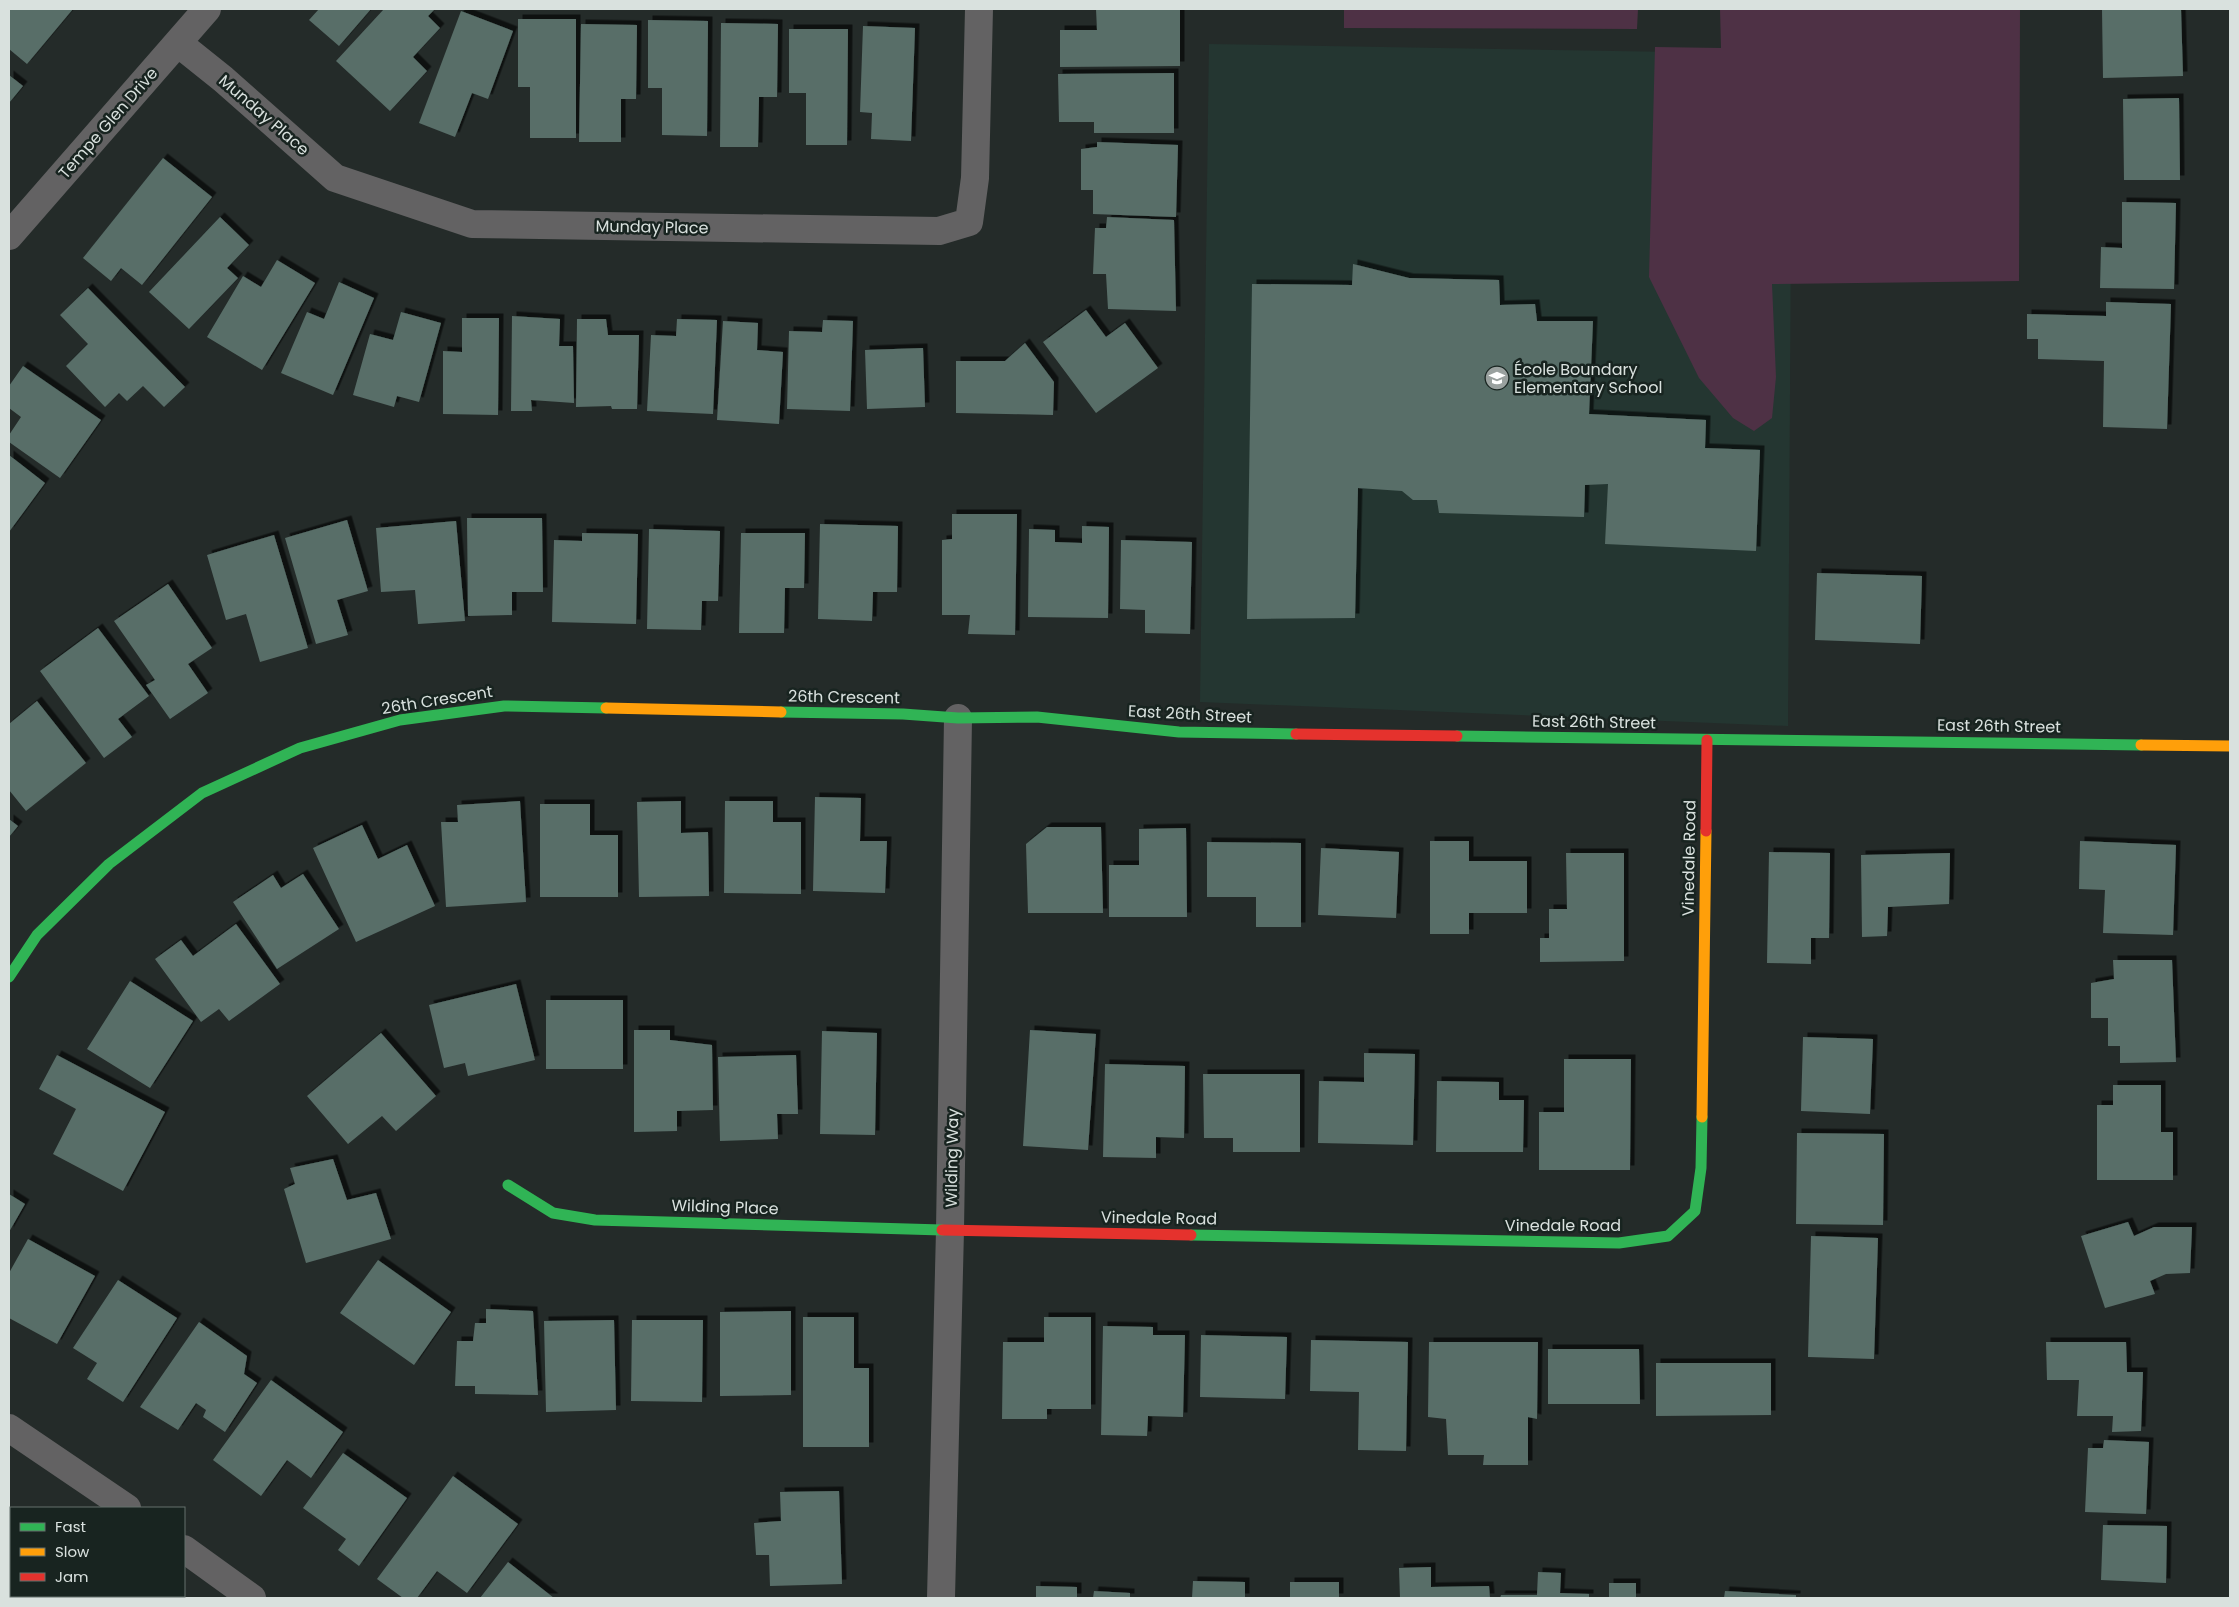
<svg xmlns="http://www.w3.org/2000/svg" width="2239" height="1607" font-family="Poppins,sans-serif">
  <defs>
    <filter id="shadow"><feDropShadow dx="4.5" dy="-4.5" stdDeviation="0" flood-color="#0009"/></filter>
  </defs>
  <rect width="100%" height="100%" fill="#242b29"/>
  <path fill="#243631" d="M 1209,44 L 1792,54 L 1788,726 L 1200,702 Z"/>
  <path fill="#4e3145" d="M 1344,9 L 1638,9 L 1637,29 L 1344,28 Z
    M 1720,9 L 2020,9 L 2019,281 L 1772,284 L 1776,377 L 1772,418 L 1754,431 L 1733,418 L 1699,378 L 1649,277 L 1655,47 L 1721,48 Z"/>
  <path fill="#586e68" filter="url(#shadow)" d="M 9,9 L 73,9 L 27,64 L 9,49 Z
    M 319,9 L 371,9 L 339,46 L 309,20 Z
    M 384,9 L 435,9 L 428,16 L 440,28 L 413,57 L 427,71 L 390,111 L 336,61 Z
    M 1096,9 L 1180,9 L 1180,66 L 1060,67 L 1060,30 L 1097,30 Z
    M 2102,9 L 2181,9 L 2183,76 L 2103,78 Z
    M 461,11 L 513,31 L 488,99 L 472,93 L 455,137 L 419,123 Z
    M 518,19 L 576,19 L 576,138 L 530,138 L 530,87 L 518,87 Z
    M 648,20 L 708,21 L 707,136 L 662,135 L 662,88 L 648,88 Z
    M 721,23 L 778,24 L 777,97 L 759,97 L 758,147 L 720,147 Z
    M 581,24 L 637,25 L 636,99 L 621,99 L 621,142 L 579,142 Z
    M 863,26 L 915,28 L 911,141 L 871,139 L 872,113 L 860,112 Z
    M 789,29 L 848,29 L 847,145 L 806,145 L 806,93 L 789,93 Z
    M 1174,73 L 1174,133 L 1094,133 L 1094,122 L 1059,122 L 1058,74 Z
    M 9,75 L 23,86 L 9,103 Z
    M 2179,98 L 2180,180 L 2124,180 L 2123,99 Z
    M 1097,142 L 1178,145 L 1176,217 L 1093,214 L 1093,190 L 1081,190 L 1081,149 L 1097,147 Z
    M 163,158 L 212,197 L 142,285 L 121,268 L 111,281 L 83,258 Z
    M 2122,202 L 2176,203 L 2174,289 L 2100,288 L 2101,247 L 2122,248 Z
    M 220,217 L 249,245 L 227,268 L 238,278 L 189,329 L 149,292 Z
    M 1107,217 L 1174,220 L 1176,311 L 1108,309 L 1106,274 L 1093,274 L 1095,228 L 1106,228 Z
    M 277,260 L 315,283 L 262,370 L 207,337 L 243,276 L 261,287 Z
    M 1353,264 L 1409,278 L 1499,280 L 1500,305 L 1535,304 L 1537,321 L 1593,321 L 1589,414 L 1706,420 L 1705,448 L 1760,450 L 1756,551 L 1605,544 L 1608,484 L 1585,485 L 1584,517 L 1439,513 L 1437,500 L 1413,500 L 1402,491 L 1358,488 L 1355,618 L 1247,619 L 1252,284 L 1352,285 Z
    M 339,282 L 374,298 L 333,395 L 281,373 L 307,312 L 324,319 Z
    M 88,288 L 185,387 L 164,407 L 143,386 L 127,401 L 119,393 L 105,407 L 66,366 L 88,344 L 60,315 Z
    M 2106,302 L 2171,304 L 2167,429 L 2103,427 L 2104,361 L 2038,359 L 2038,339 L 2027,339 L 2027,314 L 2106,316 Z
    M 1086,310 L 1106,337 L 1125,323 L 1158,368 L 1096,413 L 1043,342 Z
    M 401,312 L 441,323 L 419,402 L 397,396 L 394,407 L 353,395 L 370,334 L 393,340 Z
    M 512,316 L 560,319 L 559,346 L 573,346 L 574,403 L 531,400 L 532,411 L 511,411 Z
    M 462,318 L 499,318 L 498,415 L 443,414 L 443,351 L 462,352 Z
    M 577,319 L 606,319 L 608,335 L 639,335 L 637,409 L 612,409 L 611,406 L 576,407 Z
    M 677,319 L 717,320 L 713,414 L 647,411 L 651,335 L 676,336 Z
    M 823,320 L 853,321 L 850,411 L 787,409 L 789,331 L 822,332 Z
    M 723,321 L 758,323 L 757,350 L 783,352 L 779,424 L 717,420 Z
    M 1025,343 L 1054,382 L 1053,415 L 956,413 L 956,361 L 1005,361 Z
    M 923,348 L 925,407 L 867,409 L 865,350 Z
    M 23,366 L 101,420 L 60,478 L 9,442 L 9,435 L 21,417 L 9,408 L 9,386 Z
    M 9,455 L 45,483 L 9,532 Z
    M 952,514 L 1017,514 L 1015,635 L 968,634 L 970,615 L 942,615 L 942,540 L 952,539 Z
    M 467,518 L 542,518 L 543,592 L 512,592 L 512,615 L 468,616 Z
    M 347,520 L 368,591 L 337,600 L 348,635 L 316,644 L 285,538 Z
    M 456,521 L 465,621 L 418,624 L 415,590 L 381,592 L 376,528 Z
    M 820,524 L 898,526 L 897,592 L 873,592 L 872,621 L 818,619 Z
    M 1082,526 L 1109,527 L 1108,618 L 1028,617 L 1029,529 L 1055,530 L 1055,542 L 1082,543 Z
    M 649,529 L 720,531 L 718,601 L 702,601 L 701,630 L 647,629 Z
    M 582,533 L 638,534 L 636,624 L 552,622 L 554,540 L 582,541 Z
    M 741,533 L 805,533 L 804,588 L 785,588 L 784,633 L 739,633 Z
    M 274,535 L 308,648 L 260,662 L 246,614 L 226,620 L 207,555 Z
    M 1121,540 L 1192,542 L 1190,634 L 1145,633 L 1145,610 L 1120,609 Z
    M 1817,573 L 1922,576 L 1920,644 L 1815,640 Z
    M 168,584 L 212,648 L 188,664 L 208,693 L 170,719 L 146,685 L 155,680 L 114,621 Z
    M 98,628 L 149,696 L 118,719 L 132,737 L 104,758 L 40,671 Z
    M 37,701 L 86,763 L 26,811 L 9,790 L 9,724 Z
    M 815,797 L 861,798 L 860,841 L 887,841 L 885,893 L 813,891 Z
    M 520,801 L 526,902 L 446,907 L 441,822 L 458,822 L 457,805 Z
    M 681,801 L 681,833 L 708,832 L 709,896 L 639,897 L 637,802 Z
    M 725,801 L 773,801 L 773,822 L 801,822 L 801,894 L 724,893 Z
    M 540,804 L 590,804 L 590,835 L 618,835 L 618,897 L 540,897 Z
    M 9,819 L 18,826 L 9,837 Z
    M 362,825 L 378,859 L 407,845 L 435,906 L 356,942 L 313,848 Z
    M 1047,827 L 1101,827 L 1103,913 L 1028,913 L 1026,844 Z
    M 1186,828 L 1187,917 L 1109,917 L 1109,865 L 1139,865 L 1139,829 Z
    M 1430,841 L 1469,841 L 1469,861 L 1527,861 L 1527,913 L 1469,913 L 1469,934 L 1430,934 Z
    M 2080,841 L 2176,845 L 2173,935 L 2103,933 L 2105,890 L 2079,889 Z
    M 1207,842 L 1301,843 L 1301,927 L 1256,927 L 1256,897 L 1207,897 Z
    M 1321,848 L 1399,852 L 1396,918 L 1318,915 Z
    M 1769,852 L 1830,853 L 1829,938 L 1811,938 L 1811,964 L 1767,963 Z
    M 1566,853 L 1624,853 L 1624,961 L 1540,962 L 1540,938 L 1549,938 L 1549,909 L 1567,909 Z
    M 1950,853 L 1949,904 L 1888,907 L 1887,936 L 1862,937 L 1861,855 Z
    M 303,874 L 339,929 L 277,969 L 233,902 L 273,875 L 281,888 Z
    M 236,924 L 280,984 L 229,1021 L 219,1009 L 201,1022 L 155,959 L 181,940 L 193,956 Z
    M 2113,960 L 2172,960 L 2176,1062 L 2120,1063 L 2120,1046 L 2108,1046 L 2108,1018 L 2091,1018 L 2091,983 L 2114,979 Z
    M 130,981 L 193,1021 L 150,1088 L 87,1049 Z
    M 516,984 L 535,1060 L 468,1076 L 465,1063 L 444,1068 L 429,1005 Z
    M 546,1000 L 623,1000 L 623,1069 L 546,1069 Z
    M 634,1030 L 670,1030 L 670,1040 L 712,1045 L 713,1110 L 677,1111 L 677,1131 L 634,1132 Z
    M 1030,1030 L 1096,1034 L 1088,1150 L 1023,1146 Z
    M 822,1031 L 877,1033 L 875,1135 L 820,1134 Z
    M 381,1033 L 436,1096 L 396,1131 L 382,1116 L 348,1144 L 307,1096 Z
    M 1803,1037 L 1873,1039 L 1870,1114 L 1801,1111 Z
    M 1364,1053 L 1415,1054 L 1413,1145 L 1318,1143 L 1319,1081 L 1364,1082 Z
    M 57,1055 L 165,1112 L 123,1191 L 53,1154 L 76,1109 L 39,1089 Z
    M 796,1055 L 798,1114 L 777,1114 L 778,1139 L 720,1141 L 718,1057 Z
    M 1564,1059 L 1631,1059 L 1630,1170 L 1539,1170 L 1539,1112 L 1564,1112 Z
    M 1105,1064 L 1185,1066 L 1184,1138 L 1156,1137 L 1156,1158 L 1103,1157 Z
    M 1203,1074 L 1300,1074 L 1300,1152 L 1233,1152 L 1233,1138 L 1204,1138 Z
    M 1437,1081 L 1499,1082 L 1499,1100 L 1524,1100 L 1523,1152 L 1436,1152 Z
    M 2113,1085 L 2161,1085 L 2161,1132 L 2173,1132 L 2173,1180 L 2097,1180 L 2097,1105 L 2113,1105 Z
    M 1797,1133 L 1884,1134 L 1883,1225 L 1796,1224 Z
    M 333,1159 L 347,1200 L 376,1193 L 391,1239 L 306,1263 L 284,1189 L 295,1184 L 290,1168 Z
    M 9,1194 L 25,1204 L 9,1232 Z
    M 2128,1222 L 2134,1236 L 2154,1227 L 2192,1227 L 2190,1273 L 2166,1274 L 2150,1281 L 2155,1294 L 2105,1308 L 2081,1236 Z
    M 1811,1236 L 1878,1238 L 1874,1359 L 1808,1357 Z
    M 28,1239 L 95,1276 L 57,1344 L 9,1318 L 9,1273 Z
    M 378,1260 L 451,1312 L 414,1365 L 340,1313 Z
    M 118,1280 L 177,1318 L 123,1402 L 87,1379 L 97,1363 L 73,1348 Z
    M 486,1309 L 533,1311 L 538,1395 L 475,1394 L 475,1386 L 455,1386 L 457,1341 L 473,1341 L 475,1323 L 486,1323 Z
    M 791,1311 L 791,1395 L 720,1396 L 720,1312 Z
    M 803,1317 L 854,1317 L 854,1368 L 869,1368 L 869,1447 L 803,1447 Z
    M 1044,1317 L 1091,1317 L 1091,1409 L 1047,1409 L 1047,1419 L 1002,1419 L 1003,1342 L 1044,1342 Z
    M 614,1320 L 616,1410 L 546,1412 L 544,1321 Z
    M 632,1320 L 703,1320 L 702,1402 L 631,1401 Z
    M 199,1322 L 247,1356 L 244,1374 L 257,1383 L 225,1432 L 203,1417 L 206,1410 L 196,1403 L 178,1430 L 140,1407 Z
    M 1103,1326 L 1153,1327 L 1153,1335 L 1185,1335 L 1183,1417 L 1148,1416 L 1147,1436 L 1101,1435 Z
    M 1201,1335 L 1287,1337 L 1285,1399 L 1200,1397 Z
    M 1311,1340 L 1408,1342 L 1406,1451 L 1358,1450 L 1359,1392 L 1310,1391 Z
    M 1429,1342 L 1538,1342 L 1537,1419 L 1528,1417 L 1528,1465 L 1483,1465 L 1484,1455 L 1448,1455 L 1446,1419 L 1428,1417 Z
    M 2046,1342 L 2126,1342 L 2127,1372 L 2143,1372 L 2141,1431 L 2112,1432 L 2113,1416 L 2077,1416 L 2079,1380 L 2047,1380 Z
    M 1548,1349 L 1639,1349 L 1640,1404 L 1548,1404 Z
    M 1656,1363 L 1771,1363 L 1771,1415 L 1656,1416 Z
    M 271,1380 L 343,1432 L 311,1478 L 287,1460 L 261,1496 L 213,1460 Z
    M 2104,1440 L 2149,1442 L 2146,1514 L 2085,1512 L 2088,1448 L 2103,1448 Z
    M 343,1453 L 407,1498 L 359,1566 L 338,1550 L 346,1539 L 303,1508 Z
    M 453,1476 L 518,1524 L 467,1593 L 437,1571 L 417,1598 L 403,1598 L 377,1579 Z
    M 839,1491 L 842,1584 L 770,1586 L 769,1555 L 756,1555 L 754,1523 L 781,1521 L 780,1492 Z
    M 2103,1525 L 2167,1526 L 2166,1583 L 2101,1580 Z
    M 9,1541 L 11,1542 L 11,1596 L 31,1596 L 36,1598 L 9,1598 Z
    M 508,1562 L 554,1598 L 480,1598 Z
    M 1431,1567 L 1431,1587 L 1489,1586 L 1490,1598 L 1400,1598 L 1399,1568 Z
    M 1538,1572 L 1561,1573 L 1560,1593 L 1589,1594 L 1589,1598 L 1500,1598 L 1501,1595 L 1537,1595 Z
    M 1193,1581 L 1245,1582 L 1245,1598 L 1192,1598 Z
    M 1290,1582 L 1339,1582 L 1339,1598 L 1290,1598 Z
    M 1609,1583 L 1636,1583 L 1636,1598 L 1609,1598 Z
    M 1036,1586 L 1077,1587 L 1077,1598 L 1036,1598 Z
    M 1094,1591 L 1130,1593 L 1130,1598 L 1093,1598 Z
    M 1725,1591 L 1796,1595 L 1796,1598 L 1724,1598 Z"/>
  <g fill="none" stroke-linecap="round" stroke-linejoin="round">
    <path stroke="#636263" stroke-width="28" d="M 178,43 L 223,79 L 335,178 L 472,224 L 939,231 L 969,222 L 975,178 L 979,9
      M 9,236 L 207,9
      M 9,1428 L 127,1508
      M 184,1549 L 252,1598
      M 941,1598 L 950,1230 L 958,718"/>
    <path stroke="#30b455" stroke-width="11" d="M 781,712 L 903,714 L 958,718 L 1037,717 L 1179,732 L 1296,734
      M 1457,736 L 2141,745
      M 9,977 L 37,935 L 109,864 L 202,793 L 300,748 L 400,720 L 504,706 L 606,708
      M 508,1185 L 553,1213 L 595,1220 L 942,1230
      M 1191,1235 L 1619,1243 L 1668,1236 L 1695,1211 L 1701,1168 L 1702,1117"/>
    <path stroke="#ff9f0a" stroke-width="11" d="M 606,708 L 781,712
      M 2141,745 L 2230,746
      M 1702,1117 L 1706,831"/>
    <path stroke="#e5322d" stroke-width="11" d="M 1296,734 L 1457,736
      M 1706,831 L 1707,740
      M 942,1230 L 1191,1235"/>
  </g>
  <defs>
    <g id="school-disc" transform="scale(1.25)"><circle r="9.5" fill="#9aa19f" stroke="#182420"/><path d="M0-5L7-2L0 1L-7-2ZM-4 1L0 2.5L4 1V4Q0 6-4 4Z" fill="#fff"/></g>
  </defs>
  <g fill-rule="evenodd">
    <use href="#school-disc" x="1497" y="378"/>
  </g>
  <g text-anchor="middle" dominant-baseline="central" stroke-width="5" stroke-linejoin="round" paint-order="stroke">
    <g font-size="16" fill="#d9e1de" stroke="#182420">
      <text transform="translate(264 115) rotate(41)">Munday Place</text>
      <text transform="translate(108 123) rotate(-49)">Tempe Glen Drive</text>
      <text transform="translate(652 227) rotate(1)">Munday Place</text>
      <text transform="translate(844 697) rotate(1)">26th Crescent</text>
      <text transform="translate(437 700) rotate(-9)">26th Crescent</text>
      <text transform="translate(1190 714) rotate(3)">East 26th Street</text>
      <text transform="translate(1594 722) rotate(1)">East 26th Street</text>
      <text transform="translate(1999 726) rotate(1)">East 26th Street</text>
      <text transform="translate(1689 858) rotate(-89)">Vinedale Road</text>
      <text transform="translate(952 1158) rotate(-89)">Wilding Way</text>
      <text transform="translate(725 1207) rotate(2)">Wilding Place</text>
      <text transform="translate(1159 1218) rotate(1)">Vinedale Road</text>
      <text x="1563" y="1225">Vinedale Road</text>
    </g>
    <g font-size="16" fill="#d9e1de" stroke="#182420" text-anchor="start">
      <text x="1514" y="369">École Boundary<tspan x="1514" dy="18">Elementary School</tspan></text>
    </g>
  </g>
  <rect width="2239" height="1607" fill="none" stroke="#d9e1de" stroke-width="20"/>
  <rect x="10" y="1507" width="175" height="90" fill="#182420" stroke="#65706c"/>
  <rect x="20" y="1523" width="25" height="8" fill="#30b455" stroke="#65706c"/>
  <text x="55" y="1532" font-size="15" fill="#d9e1de">Fast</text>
  <rect x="20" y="1548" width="25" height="8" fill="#ff9f0a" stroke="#65706c"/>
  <text x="55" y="1557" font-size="15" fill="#d9e1de">Slow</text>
  <rect x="20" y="1573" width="25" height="8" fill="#e5322d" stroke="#65706c"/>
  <text x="55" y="1582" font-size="15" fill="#d9e1de">Jam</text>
</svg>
